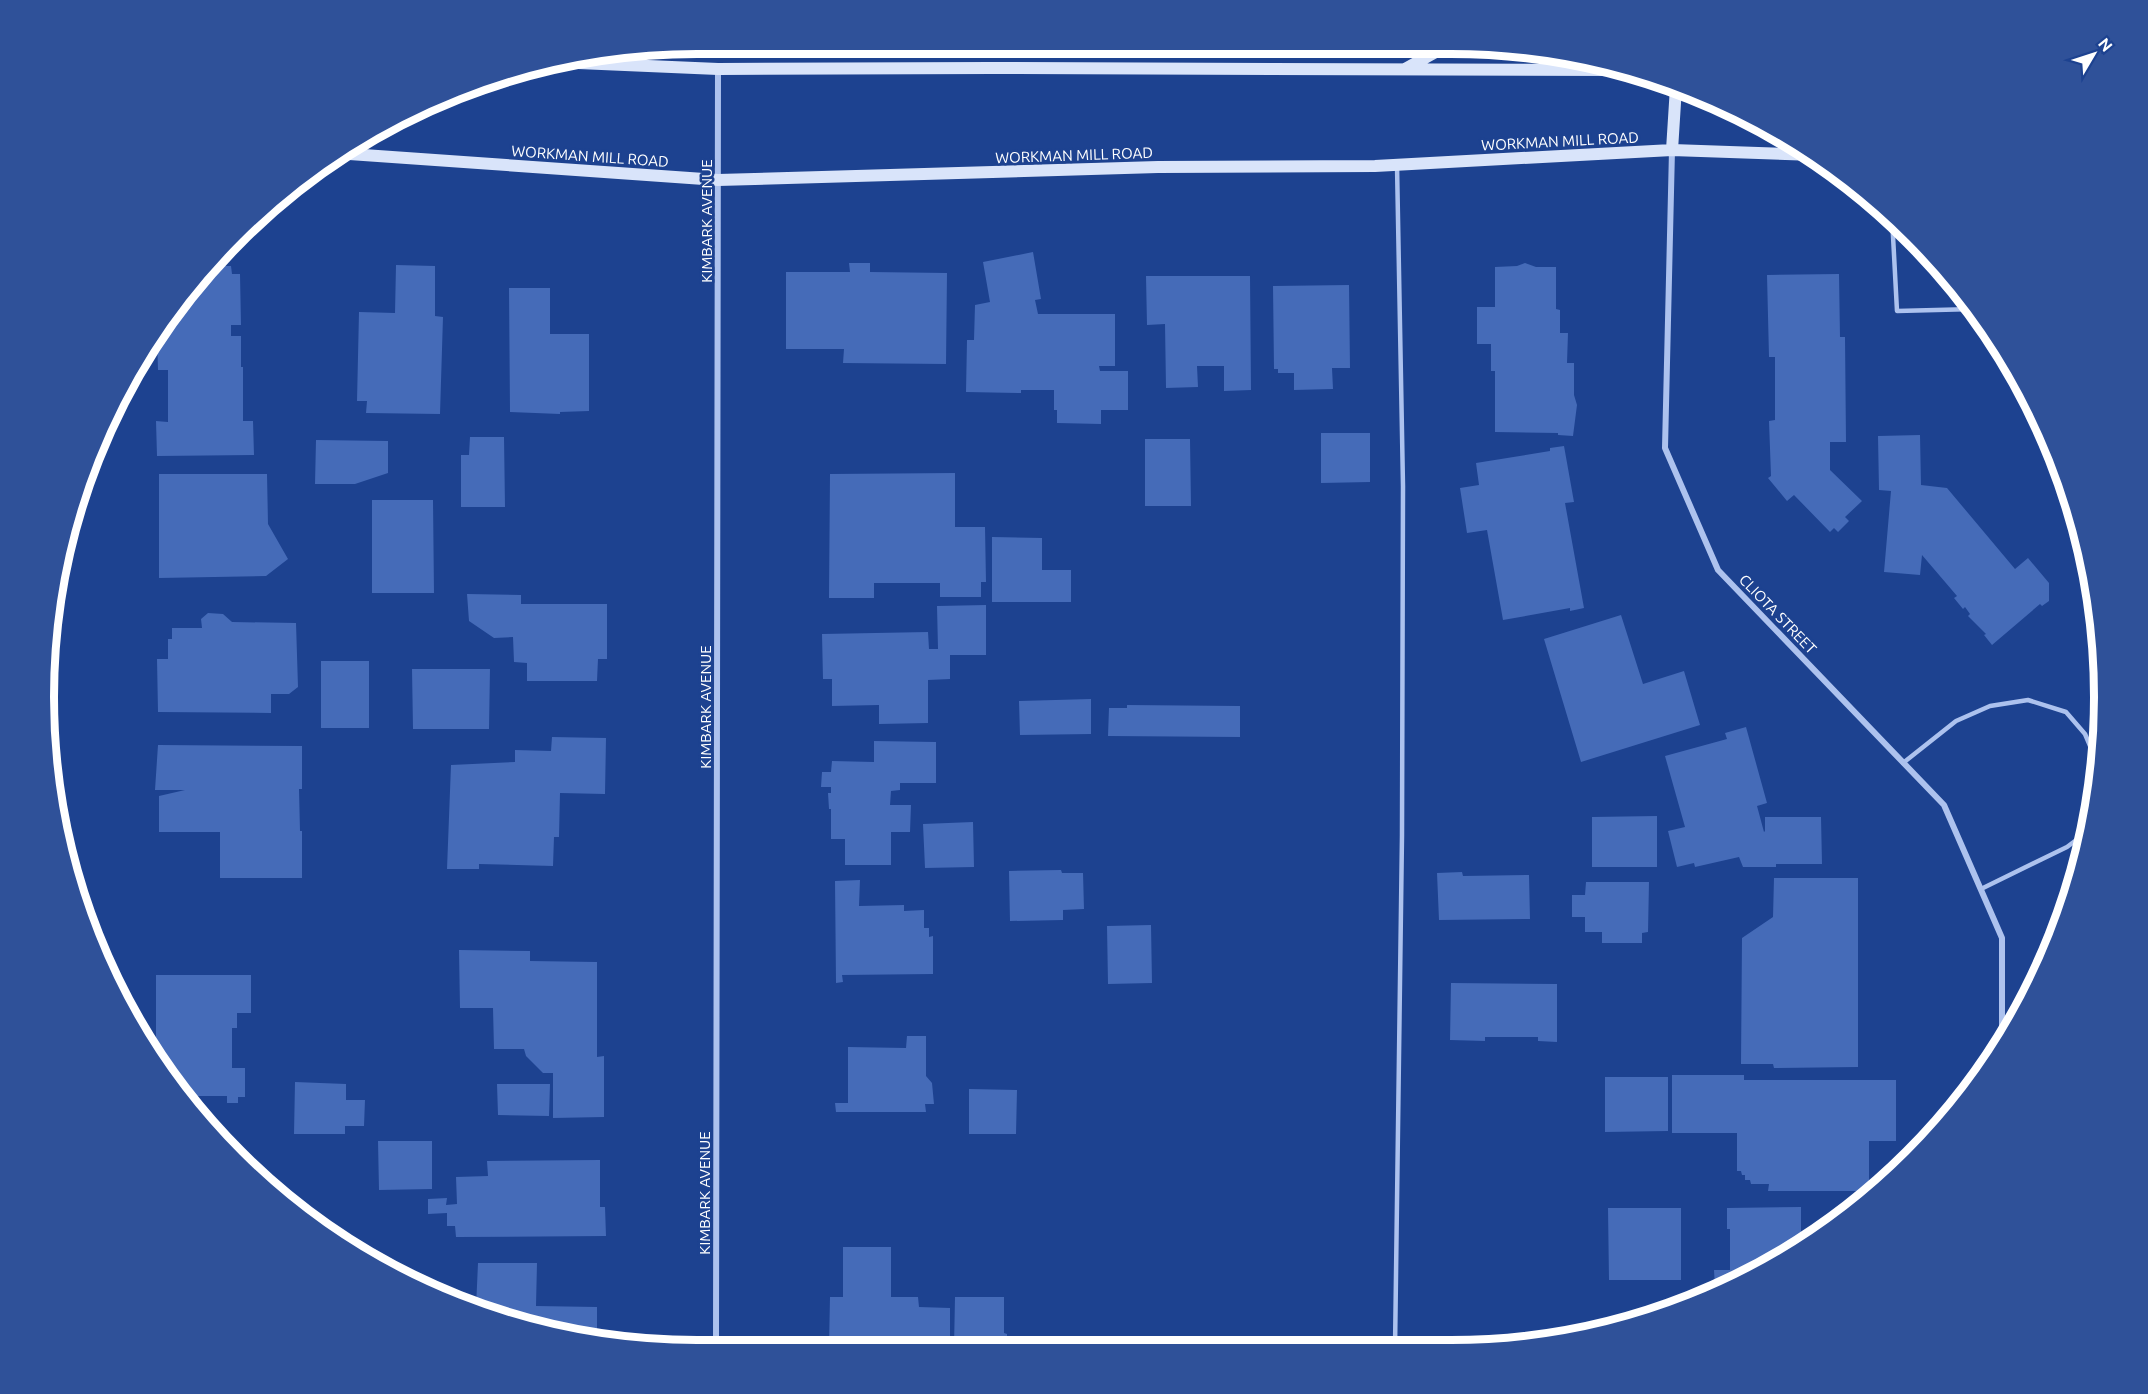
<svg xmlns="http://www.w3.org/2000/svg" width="2148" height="1394" font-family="Ubuntu,sans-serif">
  <rect width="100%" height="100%" fill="#1d4290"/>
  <path fill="#456bb8" d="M 1033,252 L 1041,299 L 1035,300 L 1038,314 L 1115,314 L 1115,366 L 1099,366 L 1100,371 L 1128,371 L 1128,410 L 1101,410 L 1101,424 L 1057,423 L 1057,410 L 1054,410 L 1054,390 L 1021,390 L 1021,393 L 966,392 L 967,340 L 974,340 L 975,305 L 990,302 L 983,262 Z
    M 849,263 L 870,263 L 870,272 L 947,273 L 946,364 L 843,363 L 844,349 L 786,349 L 786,272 L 850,272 Z
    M 1525,263 L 1536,267 L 1556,267 L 1556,309 L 1560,310 L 1560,333 L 1568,333 L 1567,363 L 1574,363 L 1574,395 L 1577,405 L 1573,436 L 1558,435 L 1558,433 L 1495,432 L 1495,371 L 1491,371 L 1491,344 L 1477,344 L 1477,307 L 1495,307 L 1495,267 L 1517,266 Z
    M 396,265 L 435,266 L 435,316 L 443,317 L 440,414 L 366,413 L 367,401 L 357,401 L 359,312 L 395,313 Z
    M 208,266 L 231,266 L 232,274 L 240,274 L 241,325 L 231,325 L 231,336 L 241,336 L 241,367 L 243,367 L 243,421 L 253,421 L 254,455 L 157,456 L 156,421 L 168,422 L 168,370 L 158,370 L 157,336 L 169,336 L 168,314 L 178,299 Z
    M 1839,274 L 1840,337 L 1845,337 L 1846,442 L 1830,442 L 1830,470 L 1862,501 L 1845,517 L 1849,521 L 1838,532 L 1834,528 L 1830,532 L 1794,495 L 1787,501 L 1768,478 L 1771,476 L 1769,421 L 1775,420 L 1775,357 L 1769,357 L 1767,275 Z
    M 1146,276 L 1250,276 L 1251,390 L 1224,391 L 1224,366 L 1197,366 L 1198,387 L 1166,388 L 1165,324 L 1147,325 Z
    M 1349,285 L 1350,368 L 1332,368 L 1333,389 L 1294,390 L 1294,373 L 1278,373 L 1278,369 L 1274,369 L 1273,286 Z
    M 509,288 L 550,288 L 550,334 L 589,334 L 589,411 L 560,412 L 560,414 L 510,412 Z
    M 1321,433 L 1370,433 L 1370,482 L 1321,483 Z
    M 1920,435 L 1921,485 L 1947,488 L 2015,569 L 2028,558 L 2049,583 L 2049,601 L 2042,606 L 2040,604 L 1992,645 L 1984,635 L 1986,634 L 1968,616 L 1970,614 L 1965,607 L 1963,609 L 1954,598 L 1957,596 L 1922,555 L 1920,575 L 1884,572 L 1891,491 L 1879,490 L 1878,436 Z
    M 470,437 L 504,437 L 505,507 L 461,507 L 461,455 L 469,455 Z
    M 1145,439 L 1190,439 L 1191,506 L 1145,506 Z
    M 316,440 L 388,441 L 388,473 L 355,484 L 315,484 Z
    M 1564,446 L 1574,502 L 1565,503 L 1584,608 L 1570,611 L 1570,608 L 1503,620 L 1487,530 L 1467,533 L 1460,488 L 1479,485 L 1476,463 L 1550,451 L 1550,448 Z
    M 955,473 L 955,527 L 985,527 L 986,582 L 981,582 L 981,597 L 940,597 L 940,583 L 874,583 L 874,598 L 829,598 L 830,474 Z
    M 159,474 L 267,474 L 268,524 L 288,559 L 266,576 L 159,578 Z
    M 372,500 L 433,500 L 434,593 L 372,593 Z
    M 992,537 L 1042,538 L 1042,570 L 1071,570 L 1071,602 L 992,602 Z
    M 467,594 L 521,595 L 521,604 L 607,604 L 607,659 L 598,659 L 597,681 L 527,681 L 527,663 L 514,662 L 513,637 L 494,638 L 469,621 Z
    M 986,605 L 986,655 L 950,655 L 950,679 L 928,680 L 928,723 L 879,724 L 879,705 L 832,706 L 832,679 L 823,679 L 822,634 L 928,632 L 929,649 L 938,649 L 937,606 Z
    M 208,613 L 223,614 L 232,622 L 296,623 L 298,687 L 289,694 L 271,694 L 271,713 L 158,712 L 157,659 L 168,659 L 168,639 L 172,639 L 172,628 L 202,628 L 201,619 Z
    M 1621,615 L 1643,684 L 1684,671 L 1700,725 L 1581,762 L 1544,639 Z
    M 321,661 L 369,661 L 369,728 L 321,728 Z
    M 412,669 L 490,669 L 489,729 L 413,729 Z
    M 1091,699 L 1091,734 L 1020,735 L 1019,701 Z
    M 1127,705 L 1240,706 L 1240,737 L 1108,736 L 1109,708 L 1127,708 Z
    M 1746,727 L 1767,803 L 1757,806 L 1764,832 L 1765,831 L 1765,817 L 1821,817 L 1822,864 L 1776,864 L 1776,867 L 1743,867 L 1739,857 L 1695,867 L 1694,863 L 1677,867 L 1668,831 L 1685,827 L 1665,756 L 1727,739 L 1725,733 Z
    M 552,737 L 606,738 L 605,794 L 560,793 L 559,837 L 554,837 L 553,866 L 479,864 L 479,869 L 447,869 L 451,765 L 515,762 L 515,750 L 551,751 Z
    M 874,741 L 936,742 L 936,783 L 900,783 L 900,790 L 891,791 L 890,805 L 911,805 L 910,832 L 891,832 L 891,865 L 845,865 L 845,839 L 831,839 L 831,809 L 829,809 L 828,793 L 831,793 L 831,787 L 821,787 L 822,772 L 831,772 L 832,761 L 874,762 Z
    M 158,745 L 302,746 L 302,789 L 299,789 L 300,831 L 302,831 L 302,878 L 220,878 L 220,832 L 159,832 L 159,796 L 185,790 L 155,790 Z
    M 1657,816 L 1657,867 L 1592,867 L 1592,817 Z
    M 973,822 L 974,867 L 925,868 L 923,824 Z
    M 1061,870 L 1062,873 L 1083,873 L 1084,909 L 1063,910 L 1063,920 L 1010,921 L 1009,871 Z
    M 1462,872 L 1463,876 L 1529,875 L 1530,919 L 1439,920 L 1437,873 Z
    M 1774,878 L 1858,878 L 1858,1067 L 1774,1068 L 1773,1064 L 1741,1064 L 1742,938 L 1773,917 Z
    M 860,880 L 859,906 L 904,905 L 904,911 L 924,910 L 924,928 L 929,928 L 929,937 L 933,936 L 933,974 L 842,975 L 843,982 L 836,983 L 835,881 Z
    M 1586,882 L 1649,882 L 1648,932 L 1642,933 L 1642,943 L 1602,943 L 1602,932 L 1585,932 L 1585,917 L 1572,917 L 1572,895 L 1585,895 Z
    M 1151,925 L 1152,983 L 1108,984 L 1107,926 Z
    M 459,950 L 530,951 L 530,961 L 597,962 L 597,1057 L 604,1056 L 604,1117 L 553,1118 L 553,1073 L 543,1073 L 526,1056 L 524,1049 L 494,1049 L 493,1008 L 460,1008 Z
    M 156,975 L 251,975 L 251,1013 L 237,1013 L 237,1028 L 232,1028 L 232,1068 L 245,1068 L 245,1097 L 238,1097 L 238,1103 L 227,1103 L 227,1096 L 185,1096 L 177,1087 L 177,1075 L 167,1075 L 156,1062 Z
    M 1451,983 L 1557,984 L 1557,1042 L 1538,1041 L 1538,1037 L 1485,1037 L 1485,1041 L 1450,1040 Z
    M 907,1036 L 926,1036 L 926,1076 L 932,1083 L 934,1104 L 925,1104 L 926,1112 L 836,1112 L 835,1103 L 848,1103 L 848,1047 L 906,1048 Z
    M 1672,1075 L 1744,1075 L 1744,1080 L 1896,1080 L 1896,1141 L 1869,1141 L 1869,1191 L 1768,1191 L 1769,1184 L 1751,1184 L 1750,1180 L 1745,1180 L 1745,1175 L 1742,1175 L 1741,1171 L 1737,1171 L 1737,1133 L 1672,1133 Z
    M 1605,1077 L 1668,1077 L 1668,1131 L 1605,1132 Z
    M 295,1082 L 346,1084 L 346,1100 L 365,1100 L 364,1126 L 345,1126 L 345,1134 L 294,1134 Z
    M 497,1084 L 550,1084 L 549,1116 L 498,1115 Z
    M 969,1089 L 1017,1090 L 1016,1134 L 969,1134 Z
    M 378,1141 L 432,1141 L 432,1189 L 379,1190 Z
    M 600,1160 L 600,1207 L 605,1207 L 606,1236 L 456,1237 L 455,1226 L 447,1226 L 447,1213 L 428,1214 L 428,1199 L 447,1198 L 446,1205 L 457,1204 L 456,1177 L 488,1176 L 487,1161 Z
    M 1801,1207 L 1801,1245 L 1740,1283 L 1701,1298 L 1701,1295 L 1709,1294 L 1709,1288 L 1715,1288 L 1714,1270 L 1730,1270 L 1730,1229 L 1727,1229 L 1727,1208 Z
    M 1608,1208 L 1681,1208 L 1681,1280 L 1609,1280 Z
    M 843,1247 L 891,1247 L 891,1297 L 918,1297 L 919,1307 L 950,1308 L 950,1347 L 829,1346 L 830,1297 L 843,1297 Z
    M 478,1263 L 537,1263 L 536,1306 L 597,1307 L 597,1341 L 476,1308 Z
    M 955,1297 L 1004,1297 L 1004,1333 L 1007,1334 L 1007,1347 L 954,1347 Z"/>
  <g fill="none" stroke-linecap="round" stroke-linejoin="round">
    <path stroke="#adc2ee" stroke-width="4.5" d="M 1892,217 L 1897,311 L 1975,309
      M 1903,763 L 1956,721 L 1990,706 L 2028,700 L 2066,712 L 2085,734 L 2099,767
      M 1981,889 L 2067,847 L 2087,832
      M 1395,1349 L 1402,835 L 1403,486 L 1397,165"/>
    <path stroke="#adc2ee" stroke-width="6" d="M 1672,150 L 1665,448 L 1718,570 L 1944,805 L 2002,938 L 2002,1044
      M 45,724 L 45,741
      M 716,1345 L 718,69"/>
    <path stroke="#d9e4fa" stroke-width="12" d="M 555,62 L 718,69 L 992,68 L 1616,70
      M 1405,69 L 1441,49
      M 1672,150 L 1676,87
      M 335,153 L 718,180 L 1158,167 L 1375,166 L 1672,150 L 1815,155"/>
  </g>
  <g text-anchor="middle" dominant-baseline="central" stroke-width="5" stroke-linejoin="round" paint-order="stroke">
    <g font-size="15" fill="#fff" stroke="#1d4290">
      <text transform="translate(1560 141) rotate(-3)">WORKMAN MILL ROAD</text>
      <text transform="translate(1074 155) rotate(-2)">WORKMAN MILL ROAD</text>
      <text transform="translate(590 156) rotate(4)">WORKMAN MILL ROAD</text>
      <text transform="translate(706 221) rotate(-90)">KIMBARK AVENUE</text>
      <text transform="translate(1778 614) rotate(46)">CLIOTA STREET</text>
      <text transform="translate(705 707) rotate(-90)">KIMBARK AVENUE</text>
      <text transform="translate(704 1193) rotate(-90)">KIMBARK AVENUE</text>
    </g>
  </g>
  <path d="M0 0H2148V1394H0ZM697 54H1451A643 643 0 0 1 2094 697V697A643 643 0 0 1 1451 1340H697A643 643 0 0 1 54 697V697A643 643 0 0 1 697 54Z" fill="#2f5199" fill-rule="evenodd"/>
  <path fill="none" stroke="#fff" stroke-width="8" d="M697 54H1451A643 643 0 0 1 2094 697V697A643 643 0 0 1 1451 1340H697A643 643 0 0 1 54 697V697A643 643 0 0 1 697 54Z"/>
  <g transform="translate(2094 54) rotate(51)" stroke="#1d4290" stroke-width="4.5" paint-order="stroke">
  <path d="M0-4.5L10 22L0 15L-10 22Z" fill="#ffffff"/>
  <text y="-9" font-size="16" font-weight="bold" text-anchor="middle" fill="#ffffff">N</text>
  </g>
</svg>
